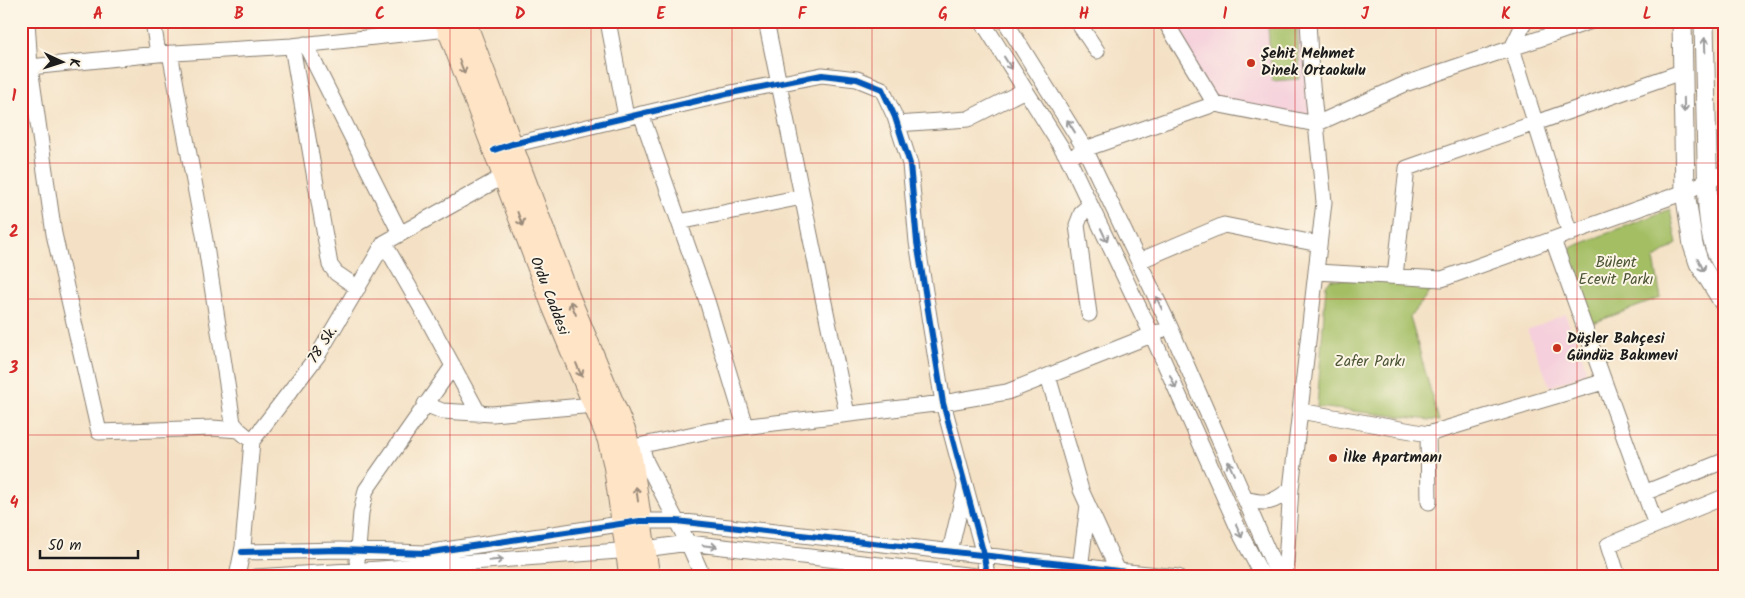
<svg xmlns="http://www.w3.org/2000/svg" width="1745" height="598" font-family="Kalam,sans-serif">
  <rect width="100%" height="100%" fill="#fcf5e5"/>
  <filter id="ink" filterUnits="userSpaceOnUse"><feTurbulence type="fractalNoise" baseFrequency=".02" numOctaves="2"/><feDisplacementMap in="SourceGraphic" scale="10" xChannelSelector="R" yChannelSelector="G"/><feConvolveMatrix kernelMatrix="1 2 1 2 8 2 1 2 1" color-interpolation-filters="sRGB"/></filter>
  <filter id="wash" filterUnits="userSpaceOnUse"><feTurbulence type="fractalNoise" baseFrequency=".0096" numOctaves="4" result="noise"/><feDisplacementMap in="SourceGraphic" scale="20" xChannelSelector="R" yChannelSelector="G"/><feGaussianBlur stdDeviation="1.12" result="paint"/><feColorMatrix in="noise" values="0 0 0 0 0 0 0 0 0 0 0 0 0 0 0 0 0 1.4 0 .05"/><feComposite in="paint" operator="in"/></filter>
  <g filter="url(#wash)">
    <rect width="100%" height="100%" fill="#f4e1c5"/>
    <path fill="#f5cfdc" d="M 1165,21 L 1309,21 L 1316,124 L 1215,104 Z
      M 1565,314 L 1586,367 L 1585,373 L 1550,387 L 1527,330 Z"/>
    <path fill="#a3be64" stroke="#606d40" d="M 1297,26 L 1300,79 L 1272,81 L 1268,28 Z
      M 1670,209 L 1677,244 L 1654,259 L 1661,298 L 1590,324 L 1566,258 L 1572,247 Z
      M 1331,279 L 1436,283 L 1410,317 L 1439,421 L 1317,407 L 1326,285 Z"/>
  </g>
  <g filter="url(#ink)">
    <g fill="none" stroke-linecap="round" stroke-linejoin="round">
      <g stroke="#887e70" stroke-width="17">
        <path id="minor" d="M 27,21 L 30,67 L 158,54 L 292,46 L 448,29
          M 153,21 L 158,54
          M 608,21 L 626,117
          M 766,21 L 847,414
          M 982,21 L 1068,158 L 1152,335 L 1242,537 L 1263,577
          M 1005,21 L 1085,149 L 1170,327 L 1279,577
          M 1077,21 L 1097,51
          M 1165,21 L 1215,104
          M 305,44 L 400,233
          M 292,46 L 330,265 L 336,273 L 358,288
          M 170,53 L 205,240 L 233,423 L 239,430
          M 21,68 L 30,67 L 54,234 L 99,432 L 212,428 L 239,430 L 252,441
          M 641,114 L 707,301 L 745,426
          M 897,124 L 968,119 L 1025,90
          M 503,147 L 731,93 L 822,75 L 857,79 L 882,89 L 895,117 L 910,164 L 917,242 L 943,403 L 984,555 L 987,577
          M 1078,153 L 1085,149 L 1215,104 L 1316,124 L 1405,84 L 1512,48 L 1525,21
          M 679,222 L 802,197
          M 1570,234 L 1512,48 L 1592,21
          M 1553,240 L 1656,525
          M 384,243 L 427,318 L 479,414
          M 1139,261 L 1224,225 L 1319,244
          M 1316,272 L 1442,279 L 1685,192 L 1724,173
          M 1395,276 L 1407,168 L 1684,71
          M 1089,314 L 1077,225 L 1082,212 L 1090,205
          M 1048,376 L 1081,490 L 1118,571 L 1117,577
          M 425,404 L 442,411 L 492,414 L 594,405
          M 1300,411 L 1428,434 L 1603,382
          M 1428,434 L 1429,502
          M 641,446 L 646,462 L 688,543 L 703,577
          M 629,448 L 708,431 L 943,403 L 1007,392 L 1159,332
          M 1644,493 L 1724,461
          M 1245,499 C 1267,505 1273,503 1291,489
          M 950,551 L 965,487
          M 242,552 L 340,550 L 425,553 L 640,521 L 676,521 L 1080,566 L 1118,571 L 1178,577
          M 357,561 L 361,513 L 366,490 L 453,366
          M 237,577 L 243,547 L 252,441 L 318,355 L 384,243 L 511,172
          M 256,577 L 380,569 L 645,549 L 688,543 L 984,577
          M 1079,577 L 1088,505
          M 1285,577 L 1291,489 L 1324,202 L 1311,75 L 1308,21
          M 1618,577 L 1608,545 L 1724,497"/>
      </g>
      <g stroke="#887e70" stroke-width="21">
        <path id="tertiary" d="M 1682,21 L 1685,192 L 1693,245 L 1699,263 L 1724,303
          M 1704,21 L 1708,208 C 1710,228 1712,249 1724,266"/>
      </g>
      <g stroke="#887e70" stroke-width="23">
        <path id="secondary" d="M 445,21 L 552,304 L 608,439 L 614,464 L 630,577
          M 465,21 L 569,297 L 626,434 L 632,461 L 649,577"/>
      </g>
      <use href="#minor" stroke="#fff" stroke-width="15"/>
      <use href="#tertiary" stroke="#fff" stroke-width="19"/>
      <use href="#secondary" stroke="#ffe4c6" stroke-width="21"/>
      <g stroke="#fcf5e5" stroke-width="9">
        <path id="cycleway" d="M 494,150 L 512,144 L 731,93 L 822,75 L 857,79 L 882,89 L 895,117 L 910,164 L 917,242 L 943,403 L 984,555 L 987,577
          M 242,552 L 340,550 L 425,553 L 640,521 L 676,521 L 1080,566 L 1118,571 L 1178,577"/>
      </g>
      <use href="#cycleway" stroke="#0057b8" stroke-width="6"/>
    </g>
    <defs><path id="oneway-shaft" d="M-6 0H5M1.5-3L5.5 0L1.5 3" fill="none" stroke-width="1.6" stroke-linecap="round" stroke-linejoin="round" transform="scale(1.25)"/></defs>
    <g stroke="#999">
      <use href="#oneway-shaft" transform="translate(1705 45) rotate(-92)"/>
      <use href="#oneway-shaft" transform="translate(1008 63) rotate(58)"/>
      <use href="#oneway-shaft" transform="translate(1684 105) rotate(89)"/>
      <use href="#oneway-shaft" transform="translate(1071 126) rotate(-122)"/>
      <use href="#oneway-shaft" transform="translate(1104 235) rotate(65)"/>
      <use href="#oneway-shaft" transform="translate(1701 265) rotate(64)"/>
      <use href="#oneway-shaft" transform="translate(1159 303) rotate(-115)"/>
      <use href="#oneway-shaft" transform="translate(1173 382) rotate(66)"/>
      <use href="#oneway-shaft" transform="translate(1231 468) rotate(-114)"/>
      <use href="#oneway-shaft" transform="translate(1239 531) rotate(66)"/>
      <use href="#oneway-shaft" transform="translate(710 546) rotate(6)"/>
      <use href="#oneway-shaft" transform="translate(496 560) rotate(-5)"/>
    </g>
    <g stroke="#998a7a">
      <use href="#oneway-shaft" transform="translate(462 67) rotate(69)"/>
      <use href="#oneway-shaft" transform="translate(520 219) rotate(70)"/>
      <use href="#oneway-shaft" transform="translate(573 308) rotate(-113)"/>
      <use href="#oneway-shaft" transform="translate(579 370) rotate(67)"/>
      <use href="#oneway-shaft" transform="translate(637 494) rotate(-98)"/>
    </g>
  </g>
  <path fill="none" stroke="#d62828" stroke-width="1" stroke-opacity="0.55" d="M 168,21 L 168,577M 309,21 L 309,577M 450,21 L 450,577M 591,21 L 591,577M 732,21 L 732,577M 872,21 L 872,577M 1013,21 L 1013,577M 1154,21 L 1154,577M 1295,21 L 1295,577M 1436,21 L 1436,577M 1577,21 L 1577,577M 21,163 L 1724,163M 21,299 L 1724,299M 21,435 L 1724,435"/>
  <g fill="#c8321e" stroke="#fcf5e5" stroke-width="2">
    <circle cx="1251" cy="63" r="5"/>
    <circle cx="1557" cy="348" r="5"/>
    <circle cx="1333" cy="458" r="5"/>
  </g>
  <g text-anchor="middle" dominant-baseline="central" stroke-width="4" stroke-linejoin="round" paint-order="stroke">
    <g font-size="15" font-weight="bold" fill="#1c1c1c" stroke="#fcf5e5" text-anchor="start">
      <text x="1261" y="54">Şehit Mehmet<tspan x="1261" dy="17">Dinek Ortaokulu</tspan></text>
      <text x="1567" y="339">Düşler Bahçesi<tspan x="1567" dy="17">Gündüz Bakımevi</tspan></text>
      <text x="1343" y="458">İlke Apartmanı</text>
    </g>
    <g font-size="15" fill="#4b5535" stroke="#fcf5e5">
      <text x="1616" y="263">Bülent<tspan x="1616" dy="17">Ecevit Parkı</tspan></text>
      <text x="1370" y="362">Zafer Parkı</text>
    </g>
    <g font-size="15" fill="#1c1c1c" stroke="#fcf5e5">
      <text transform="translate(549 296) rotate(69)">Ordu Caddesi</text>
      <text transform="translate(323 345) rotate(-57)">78 Sk.</text>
    </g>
  </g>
  <rect width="1745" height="598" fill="none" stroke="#fcf5e5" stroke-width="55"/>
  <g transform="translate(62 62) rotate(94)" stroke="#fcf5e5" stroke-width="4" paint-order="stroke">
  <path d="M0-4L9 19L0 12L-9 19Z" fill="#1c1c1c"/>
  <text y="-8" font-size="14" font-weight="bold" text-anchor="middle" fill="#1c1c1c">K</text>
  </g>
  <path d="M40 550v8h98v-8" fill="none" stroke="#1c1c1c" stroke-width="2.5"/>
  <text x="48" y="550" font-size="15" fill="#1c1c1c" stroke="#fcf5e5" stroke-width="4" paint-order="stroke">50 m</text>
  <rect x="28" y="28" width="1690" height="542" fill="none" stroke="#d62828" stroke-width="2"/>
  <g font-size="16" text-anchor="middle" font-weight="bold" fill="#d62828">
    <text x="98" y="19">A</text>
    <text x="239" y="19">B</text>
    <text x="380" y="19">C</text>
    <text x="520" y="19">D</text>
    <text x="661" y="19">E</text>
    <text x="802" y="19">F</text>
    <text x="943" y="19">G</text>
    <text x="1084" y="19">H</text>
    <text x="1225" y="19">I</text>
    <text x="1365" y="19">J</text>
    <text x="1506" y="19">K</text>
    <text x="1647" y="19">L</text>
    <text x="14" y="101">1</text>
    <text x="14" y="237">2</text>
    <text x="14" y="373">3</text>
    <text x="14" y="508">4</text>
  </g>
</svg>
